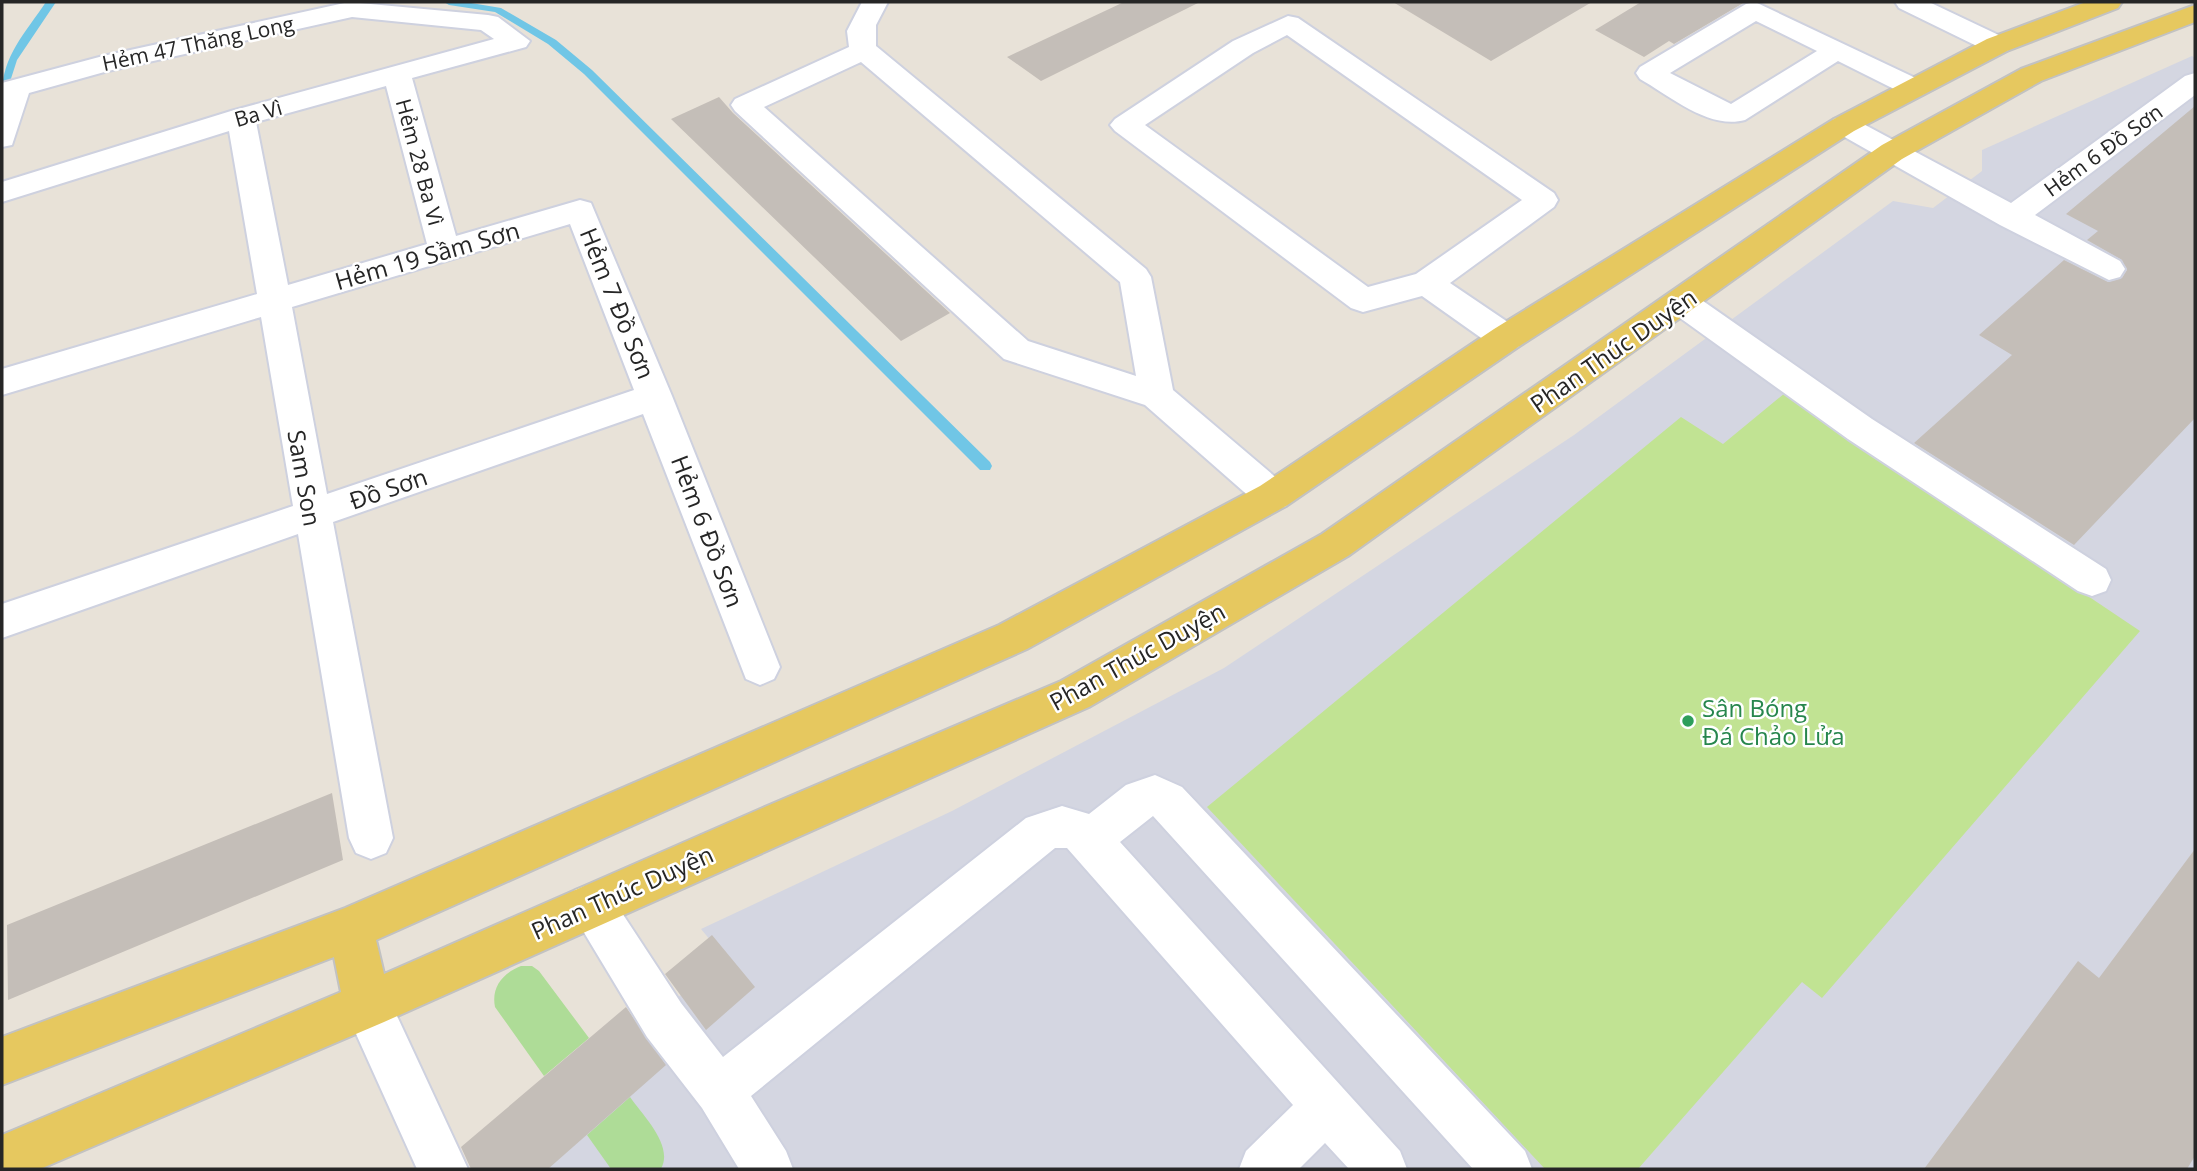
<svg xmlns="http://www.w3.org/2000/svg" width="2197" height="1171" font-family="'Open Sans',sans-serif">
  <rect width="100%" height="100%" fill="#e8e2d8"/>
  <path fill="#d4d6e1" d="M 2192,56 L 2195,58 L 2195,1169 L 473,1169 L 725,958 L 701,929 L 952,811 L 1224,668 L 1574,435 L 1893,201 L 1933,208 L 1982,171 L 1982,150 Z"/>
  <path fill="#aedc97" d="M 521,966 L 532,966 L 539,971 L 589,1038 L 544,1076 L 495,1007 C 491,987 503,973 521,966 Z
    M 630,1097 C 643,1116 674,1145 661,1169 L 611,1169 L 587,1135 Z"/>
  <path fill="#c1e393" d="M 1785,393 L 2140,631 L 1822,998 L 1802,982 L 1638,1169 L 1545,1169 L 1207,807 L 1681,417 L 1723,444 Z"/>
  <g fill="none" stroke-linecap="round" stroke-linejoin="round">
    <path fill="#70c6e6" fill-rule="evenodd" d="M 46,2 L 56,2 L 17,60 L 7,91 L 2,94 C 2,56 26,32 46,2 Z
      M 444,2 L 465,2 L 501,8 L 556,40 L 592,70 L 990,462 L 992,466 L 990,470 L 980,470 L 584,74 L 548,44 L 495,12 L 449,5 Z"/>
  </g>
  <path fill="#c4beb8" d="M 1124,2 L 1200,2 L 1041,81 L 1007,57 Z
    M 1393,2 L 1592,2 L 1491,61 Z
    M 1641,2 L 1745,2 L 1674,44 L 1669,41 L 1644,57 L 1595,30 Z
    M 719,97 L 733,113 L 950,313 L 901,341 L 671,119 Z
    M 2195,106 L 2195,418 L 2074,545 L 1914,443 L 2012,355 L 1979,335 L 2064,260 L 2108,282 L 2122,278 L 2127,270 L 2122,260 L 2087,240 L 2098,231 L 2066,214 Z
    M 332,793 L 343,860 L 8,1000 L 7,925 Z
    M 2195,849 L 2195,1156 L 2187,1169 L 1924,1169 L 2078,961 L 2099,978 Z
    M 712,935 L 755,987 L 706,1030 L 665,974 Z
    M 626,1007 L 666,1065 L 548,1169 L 471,1169 L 461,1147 Z"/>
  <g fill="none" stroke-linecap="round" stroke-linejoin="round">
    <g stroke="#ced1df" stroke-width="4">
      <path id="minor" d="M 349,2 L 488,15 L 498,17 L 530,41 L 526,47 L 412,78 L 456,236 L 580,200 L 591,203 L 672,396 L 780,667 L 774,679 L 760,685 L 746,679 L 643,414 L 333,522 L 393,838 L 386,853 L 371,859 L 356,853 L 349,838 L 298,534 L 2,638 L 2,604 L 293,506 L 261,317 L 2,395 L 2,369 L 257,294 L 229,131 L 2,202 L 2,182 L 231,111 L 494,39 L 481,30 L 352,17 L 108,71 L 29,93 L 12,145 L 2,147 L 2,83 L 103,56 ZM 386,86 L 427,244 L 288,285 L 256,122 ZM 570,224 L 634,390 L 327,494 L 292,307 Z
        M 862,2 L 888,2 L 876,25 L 876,46 L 1146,269 L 1151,277 L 1173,390 L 1286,486 L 1291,496 L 1286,506 L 1273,511 L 1260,506 L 1145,405 L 1004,359 L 735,111 L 731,105 L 735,99 L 849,47 L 847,31 ZM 861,62 L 1120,282 L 1136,376 L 1028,341 L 764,107 Z
        M 1755,2 L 1924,82 L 1928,88 L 1924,94 L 1914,97 L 1904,94 L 1838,61 L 1745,120 C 1709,130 1670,96 1640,79 L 1636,73 L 1640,67 L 1746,4 ZM 1756,21 L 1817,51 L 1731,104 L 1670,73 Z
        M 1895,2 L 1929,2 L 2007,39 L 2011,45 L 2007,51 L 1987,51 L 1899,8 Z
        M 1288,16 L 1298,18 L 1554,193 L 1558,200 L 1554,207 L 1450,283 L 1518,329 L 1523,338 L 1518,347 L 1506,350 L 1494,347 L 1422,296 L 1363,312 L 1351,308 L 1115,131 L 1110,125 L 1115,119 L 1233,41 ZM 1287,35 L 1522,200 L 1416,274 L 1368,287 L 1145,125 L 1253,53 Z
        M 2195,73 L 2195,95 L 2035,215 L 2120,261 L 2125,269 L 2120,277 L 2109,280 L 2000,225 L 1834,131 L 1829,125 L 1834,119 L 1844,116 L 1854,119 L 2011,203 L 2185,76 Z
        M 1681,290 L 1693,294 L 1872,419 L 2106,569 L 2111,580 L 2106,591 L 2092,596 L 2078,591 L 1848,439 L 1669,310 L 1665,302 L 1669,294 Z
        M 1155,775 L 1182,787 L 1525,1151 L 1532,1169 L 1473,1169 L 1153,816 L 1120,842 L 1400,1151 L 1407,1169 L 1349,1169 L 1325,1143 L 1299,1169 L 1239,1169 L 1246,1151 L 1293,1105 L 1067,848 L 1055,848 L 751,1096 L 786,1151 L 793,1169 L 739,1169 L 702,1108 L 647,1037 L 568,906 L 575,890 L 591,884 L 607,890 L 681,1003 L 723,1057 L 1026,818 L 1062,806 L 1089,814 L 1126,785 Z
        M 367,981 L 384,988 L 468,1169 L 417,1169 L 343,1005 L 350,988 Z"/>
    </g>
    <g stroke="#c2c2c2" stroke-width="4">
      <path id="major" d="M 2086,2 L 2122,2 L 2118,8 L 2007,51 L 1854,131 L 1518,347 L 1286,506 L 1027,649 L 376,940 L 384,974 L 767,806 L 1061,681 L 1322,534 L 1882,145 L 2021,69 L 2195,5 L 2195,22 L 2041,81 L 1902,159 L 1348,556 L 1089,707 L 384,1022 L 40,1169 L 2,1169 L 2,1135 L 341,992 L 334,957 L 2,1085 L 2,1037 L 345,908 L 999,625 L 1260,486 L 1494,329 L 1834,119 L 1987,39 Z"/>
    </g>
    <use href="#minor" fill="#fff" fill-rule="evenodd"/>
    <use href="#major" fill="#e6c85f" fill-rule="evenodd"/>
  </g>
  <circle fill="#2e9e5b" stroke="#fff" stroke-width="2.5" cx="1688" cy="721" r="7"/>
  <g text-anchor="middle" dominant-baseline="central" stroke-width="5" stroke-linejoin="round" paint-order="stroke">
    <g font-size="21" fill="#262626" stroke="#fff">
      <text transform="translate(198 43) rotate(-12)">Hẻm 47 Thăng Long</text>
      <text transform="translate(258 113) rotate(-16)">Ba Vì</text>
      <text transform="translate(2103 150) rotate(-36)">Hẻm 6 Đồ Sơn</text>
      <text transform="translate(420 162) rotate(75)">Hẻm 28 Ba Vì</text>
    </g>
    <g font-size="24" fill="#262626" stroke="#fff">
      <text transform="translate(427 255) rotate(-16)">Hẻm 19 Sầm Sơn</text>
      <text transform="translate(618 303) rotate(68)">Hẻm 7 Đồ Sơn</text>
      <text transform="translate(1613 350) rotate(-35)">Phan Thúc Duyện</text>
      <text transform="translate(305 478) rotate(80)">Sam Son</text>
      <text transform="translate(388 488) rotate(-19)">Đồ Sơn</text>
      <text transform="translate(708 531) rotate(69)">Hẻm 6 Đồ Sơn</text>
      <text transform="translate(1137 656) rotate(-29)">Phan Thúc Duyện</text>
      <text transform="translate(622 892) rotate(-24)">Phan Thúc Duyện</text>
    </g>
    <g font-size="24" fill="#27864d" stroke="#fff" text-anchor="start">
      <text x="1702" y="707">Sân Bóng<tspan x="1702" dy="28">Đá Chảo Lửa</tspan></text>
    </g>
  </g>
  <rect width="2197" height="1171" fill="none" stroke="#262626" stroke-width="7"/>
</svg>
